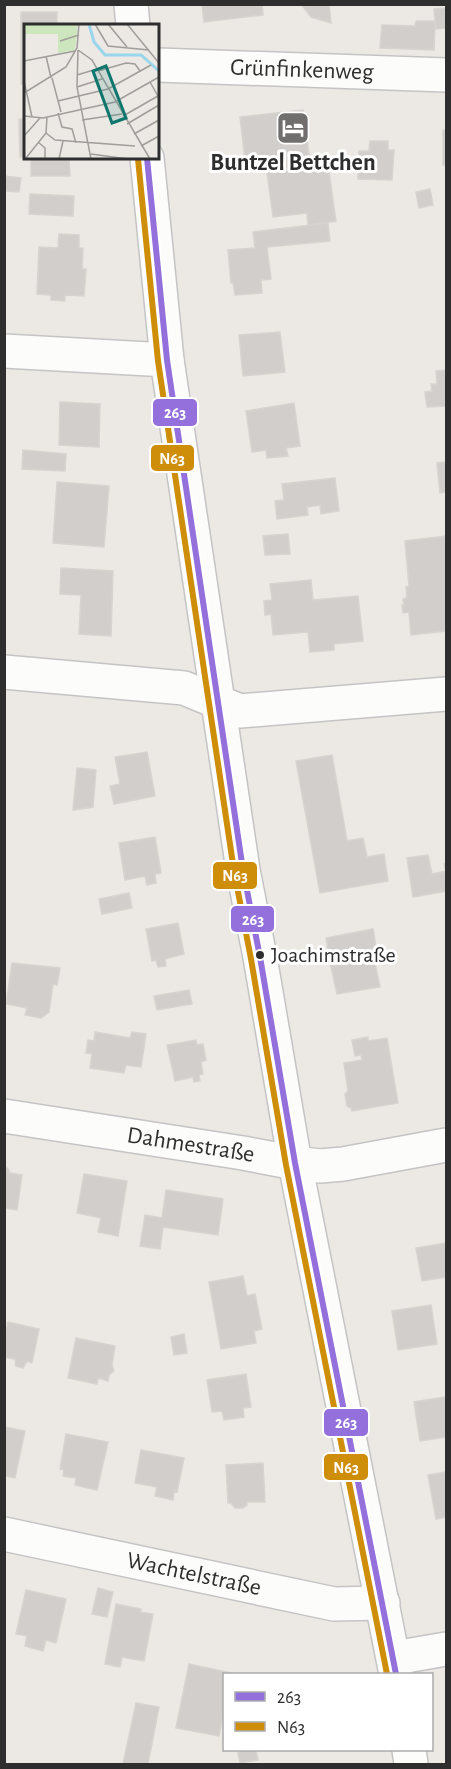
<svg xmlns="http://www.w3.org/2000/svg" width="451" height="1769" font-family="'Alegreya Sans',sans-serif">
  <rect width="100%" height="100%" fill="#ece8e4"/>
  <path fill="#d1cecb" stroke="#d7d4d0" stroke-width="1.5" d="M 202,4 L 262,4 L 263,15 L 204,22 Z
    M 301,4 L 329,4 L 331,23 L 311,17 Z
    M 446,8 L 446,28 L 436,29 L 434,9 Z
    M 21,12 L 57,12 L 57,26 L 26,26 L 26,84 L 21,84 Z
    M 416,21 L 435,21 L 434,50 L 380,48 L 382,25 L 415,26 Z
    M 303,110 L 309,154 L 313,158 L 318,157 L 318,159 L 327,158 L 336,221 L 308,225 L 307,213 L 273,217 L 266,165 L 246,168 L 240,117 Z
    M 19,119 L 26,119 L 26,157 L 20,157 Z
    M 443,130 L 446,130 L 446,165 L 443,165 Z
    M 370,141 L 388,141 L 388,150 L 394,150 L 392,180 L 358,179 L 359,151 L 369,151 Z
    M 31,158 L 69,158 L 70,176 L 31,176 Z
    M 4,176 L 21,178 L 19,192 L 4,191 Z
    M 430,189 L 433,205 L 419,208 L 416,192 Z
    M 30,194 L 74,196 L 73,216 L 29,214 Z
    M 328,223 L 330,241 L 267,247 L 271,279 L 261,280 L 262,293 L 235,295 L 233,283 L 231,283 L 228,250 L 255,248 L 253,232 Z
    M 59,234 L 79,235 L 79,248 L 83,248 L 82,269 L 86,269 L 84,296 L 65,295 L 65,301 L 51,300 L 51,295 L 37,294 L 39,247 L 58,248 Z
    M 280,332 L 285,372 L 243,376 L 239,335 Z
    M 446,370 L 446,406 L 427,407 L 425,392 L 432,391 L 431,384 L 437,384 L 436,371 Z
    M 60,402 L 100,404 L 99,447 L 59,445 Z
    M 294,403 L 300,446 L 286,448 L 288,456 L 267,458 L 266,450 L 252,452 L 246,411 Z
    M 23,450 L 66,454 L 65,471 L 22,469 Z
    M 446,462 L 446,492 L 440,493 L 437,463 Z
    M 335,478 L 339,511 L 321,514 L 320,505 L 307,507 L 308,515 L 277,519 L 275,501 L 284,500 L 282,484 Z
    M 57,482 L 109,486 L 104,547 L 53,543 Z
    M 288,534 L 290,554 L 265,555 L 263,536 Z
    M 446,536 L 446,631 L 411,635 L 409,612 L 403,613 L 402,605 L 404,606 L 403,599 L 407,598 L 406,587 L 409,586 L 405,541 Z
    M 61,568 L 113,571 L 111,636 L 79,634 L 81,595 L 60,594 Z
    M 311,580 L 313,600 L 358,596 L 363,641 L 334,644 L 334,650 L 310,652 L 308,632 L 273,635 L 271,614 L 265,615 L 264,601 L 272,600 L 270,584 Z
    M 147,752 L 155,796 L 114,804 L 110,786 L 120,784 L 115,757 Z
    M 332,755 L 347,841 L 363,838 L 367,857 L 384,854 L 388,881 L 320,893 L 296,761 Z
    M 77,768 L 96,770 L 93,807 L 73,810 Z
    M 155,837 L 161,873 L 155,874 L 156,883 L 147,885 L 145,876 L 125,880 L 119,843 Z
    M 428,855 L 432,874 L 446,871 L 444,864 L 446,864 L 446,891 L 413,897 L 407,858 Z
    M 129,893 L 132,908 L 102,914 L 99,899 Z
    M 178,923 L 184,954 L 165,959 L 166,966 L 158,967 L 156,960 L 152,961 L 146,929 Z
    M 373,929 L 378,958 L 331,967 L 326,938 Z
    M 374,959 L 380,987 L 337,994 L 331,967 Z
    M 12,963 L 60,968 L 57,985 L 53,984 L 49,1012 L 41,1018 L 25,1015 L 27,1008 L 6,1004 Z
    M 189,990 L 192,1004 L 157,1010 L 154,996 Z
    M 95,1032 L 130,1038 L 132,1032 L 146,1034 L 141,1067 L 126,1065 L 124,1073 L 90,1068 L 92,1054 L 86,1053 L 88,1040 L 94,1041 Z
    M 368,1037 L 368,1041 L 387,1038 L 398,1103 L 352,1111 L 351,1108 L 347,1106 L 345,1094 L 348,1091 L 344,1063 L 362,1060 L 361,1055 L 355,1056 L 352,1040 Z
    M 196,1040 L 197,1045 L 203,1044 L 206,1060 L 201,1062 L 203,1074 L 199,1075 L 200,1081 L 194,1082 L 193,1077 L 175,1081 L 167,1045 Z
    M 4,1165 L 9,1170 L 9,1173 L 22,1175 L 17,1210 L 4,1208 Z
    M 84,1174 L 127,1181 L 118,1236 L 98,1232 L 101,1218 L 77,1213 Z
    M 166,1190 L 223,1199 L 218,1235 L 163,1227 L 160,1249 L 140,1246 L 145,1215 L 162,1218 Z
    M 446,1243 L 446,1277 L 422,1281 L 416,1248 Z
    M 243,1276 L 247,1296 L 255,1294 L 262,1329 L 254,1331 L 256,1343 L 221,1349 L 209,1282 Z
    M 431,1305 L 437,1344 L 398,1350 L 392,1311 Z
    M 8,1322 L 39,1329 L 32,1363 L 27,1361 L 23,1368 L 16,1366 L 15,1359 L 4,1357 L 4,1337 Z
    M 184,1334 L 187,1353 L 174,1355 L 171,1337 Z
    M 76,1338 L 115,1346 L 112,1365 L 114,1371 L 109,1375 L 108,1381 L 98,1378 L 97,1384 L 68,1378 Z
    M 246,1374 L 251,1407 L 243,1408 L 244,1417 L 224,1420 L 222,1411 L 212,1412 L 207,1380 Z
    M 446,1397 L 446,1437 L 420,1441 L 414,1402 Z
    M 5,1427 L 25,1431 L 15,1478 L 4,1476 Z
    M 66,1434 L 108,1442 L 97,1490 L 75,1485 L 76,1478 L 63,1476 L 64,1470 L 60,1469 Z
    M 141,1450 L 184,1458 L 177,1492 L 174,1491 L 173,1500 L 155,1496 L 157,1487 L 135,1483 Z
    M 263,1463 L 265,1502 L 247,1502 L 247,1505 L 243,1508 L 235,1508 L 231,1503 L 228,1503 L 226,1465 Z
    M 446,1472 L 446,1517 L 436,1519 L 428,1475 Z
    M 98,1588 L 113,1592 L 107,1617 L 92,1614 Z
    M 26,1590 L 66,1599 L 56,1643 L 46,1640 L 43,1651 L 25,1646 L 27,1636 L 16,1634 Z
    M 116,1604 L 141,1609 L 140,1612 L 153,1614 L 144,1661 L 122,1657 L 120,1667 L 105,1664 Z
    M 189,1664 L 231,1673 L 225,1674 L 225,1716 L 223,1715 L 219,1736 L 176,1728 Z
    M 136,1703 L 159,1707 L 148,1764 L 123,1764 Z
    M 241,1750 L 256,1750 L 258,1760 L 240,1763 L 238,1753 Z"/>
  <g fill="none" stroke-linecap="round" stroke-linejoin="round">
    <g stroke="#c5c4c5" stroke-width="36">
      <g id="minor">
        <path d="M 131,4 L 133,26"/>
        <path id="s1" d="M 158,65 L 446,75"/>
        <path d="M 147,158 L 167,360 L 243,870 L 260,957 L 295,1163 L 396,1674"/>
        <path d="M 4,351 L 167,360"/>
        <path d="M 4,672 L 184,688 L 240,711 L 446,694"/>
        <path id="s2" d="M 4,1116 L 243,1153 L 295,1163 L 320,1166 L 343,1164 L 446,1145"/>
        <path id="s3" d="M 4,1534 L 334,1604 L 383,1603"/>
        <path d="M 394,1658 L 446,1649"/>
        <path d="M 409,1750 L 411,1764"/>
      </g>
    </g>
    <use href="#minor" stroke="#fcfcfb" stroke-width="33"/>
    <g stroke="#fff" stroke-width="10">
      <path id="bus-1" d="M 147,158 L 167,360 L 243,870 L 260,957 L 295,1163 L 396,1674"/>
    </g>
    <g stroke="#fff" stroke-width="10">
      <path id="bus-2" d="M 138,159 L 158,361 L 234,871 L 251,959 L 286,1165 L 387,1674"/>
    </g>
    <use href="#bus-1" stroke="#9370db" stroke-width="6"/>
    <use href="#bus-2" stroke="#cf8e09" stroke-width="6"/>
  </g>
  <defs>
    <g id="hotel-square" transform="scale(1.725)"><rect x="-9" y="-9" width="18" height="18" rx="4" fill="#706f6e" stroke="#fff"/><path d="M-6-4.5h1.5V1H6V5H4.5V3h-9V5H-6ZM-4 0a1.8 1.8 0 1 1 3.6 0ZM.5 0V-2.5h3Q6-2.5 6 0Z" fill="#fff"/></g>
  </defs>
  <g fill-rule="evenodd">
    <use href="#hotel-square" x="293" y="128"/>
  </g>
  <circle fill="#2e2e2e" stroke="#fff" stroke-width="2" cx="260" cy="955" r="5"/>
  <g text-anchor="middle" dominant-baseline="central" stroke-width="6" stroke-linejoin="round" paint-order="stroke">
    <g font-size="22" fill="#2e2e2e" stroke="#fff" text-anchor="start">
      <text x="271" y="955">Joachimstraße</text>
    </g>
    <g font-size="24" fill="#2e2e2e" stroke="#fff">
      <text stroke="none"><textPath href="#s1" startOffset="144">Grünfinkenweg</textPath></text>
      <text stroke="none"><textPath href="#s2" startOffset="189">Dahmestraße</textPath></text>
      <text stroke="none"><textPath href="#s3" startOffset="194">Wachtelstraße</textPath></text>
    </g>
    <g font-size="24" font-weight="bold" fill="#2e2e2e" stroke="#fff">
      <text x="293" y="163">Buntzel Bettchen</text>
    </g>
  </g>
  <g transform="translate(24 24)">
    <rect width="135" height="135" fill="#ece8e4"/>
    <path d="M 1,0 L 54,0 L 51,26 L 34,29 L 34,10 L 0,10 Z" fill="#cee6be"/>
    <path fill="none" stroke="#99d6ec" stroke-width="3" d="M 65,0 L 70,18 L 81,31 L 117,31 L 135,47"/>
    <path fill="none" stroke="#a09e9b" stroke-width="1.5" d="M 71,0 L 84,22 L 125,26M 84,0 L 103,23M 103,0 L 135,39M 36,17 L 55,11M 54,26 L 68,36 L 126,135M 54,26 L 53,63 L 67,135M 22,32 L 27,54M 0,37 L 51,27M 74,47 L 102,39 L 111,40 L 116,47M 53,51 L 73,45M 28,54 L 37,88M 0,57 L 8,93M 126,58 L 135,74M 53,63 L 78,55M 0,69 L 42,43 L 53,24 L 55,0M 34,77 L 84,65 L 127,41M 34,89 L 38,103 L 48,105 L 52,119M 0,92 L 19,94 L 91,78 L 135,53M 99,92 L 134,72M 58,96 L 98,90M 103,100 L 135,81M 22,109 L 31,116 L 111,122M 110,110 L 135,96M 0,112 L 16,94M 14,118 L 21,124 L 21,135M 117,122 L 135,112M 67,130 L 104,135M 2,134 L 22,109 L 23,93M 35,135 L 39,117"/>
    <path fill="#0f766e" fill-opacity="0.15" stroke="#0f766e" stroke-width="3" d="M 82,42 L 102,94 L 88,99 L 69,47 Z"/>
    <rect width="135" height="135" fill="none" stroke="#2e2e2e" stroke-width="3"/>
  </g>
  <g stroke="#fff" stroke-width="2">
    <rect x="152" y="398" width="46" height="29" rx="6" fill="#9370db"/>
    <rect x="150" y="444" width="45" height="28" rx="6" fill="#cf8e09"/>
    <rect x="212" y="861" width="46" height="29" rx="6" fill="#cf8e09"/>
    <rect x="230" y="905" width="45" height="28" rx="6" fill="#9370db"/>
    <rect x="323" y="1408" width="46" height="29" rx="6" fill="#9370db"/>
    <rect x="323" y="1453" width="46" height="28" rx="6" fill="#cf8e09"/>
  </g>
  <g font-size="16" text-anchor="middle" font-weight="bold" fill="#fff">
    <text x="175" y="418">263</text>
    <text x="172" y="464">N63</text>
    <text x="235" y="881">N63</text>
    <text x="253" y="925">263</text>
    <text x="346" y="1428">263</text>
    <text x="346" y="1473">N63</text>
  </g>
  <rect width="451" height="1769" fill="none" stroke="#2e2e2e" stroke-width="12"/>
  <rect x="223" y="1673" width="210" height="78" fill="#ffffff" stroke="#ababab" stroke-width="1.5"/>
  <rect x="235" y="1692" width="30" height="9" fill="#9370db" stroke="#ababab" stroke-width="1.5"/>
  <text x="277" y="1703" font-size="18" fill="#2e2e2e">263</text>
  <rect x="235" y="1722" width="30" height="9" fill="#cf8e09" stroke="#ababab" stroke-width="1.5"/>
  <text x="277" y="1733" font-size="18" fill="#2e2e2e">N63</text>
</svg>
